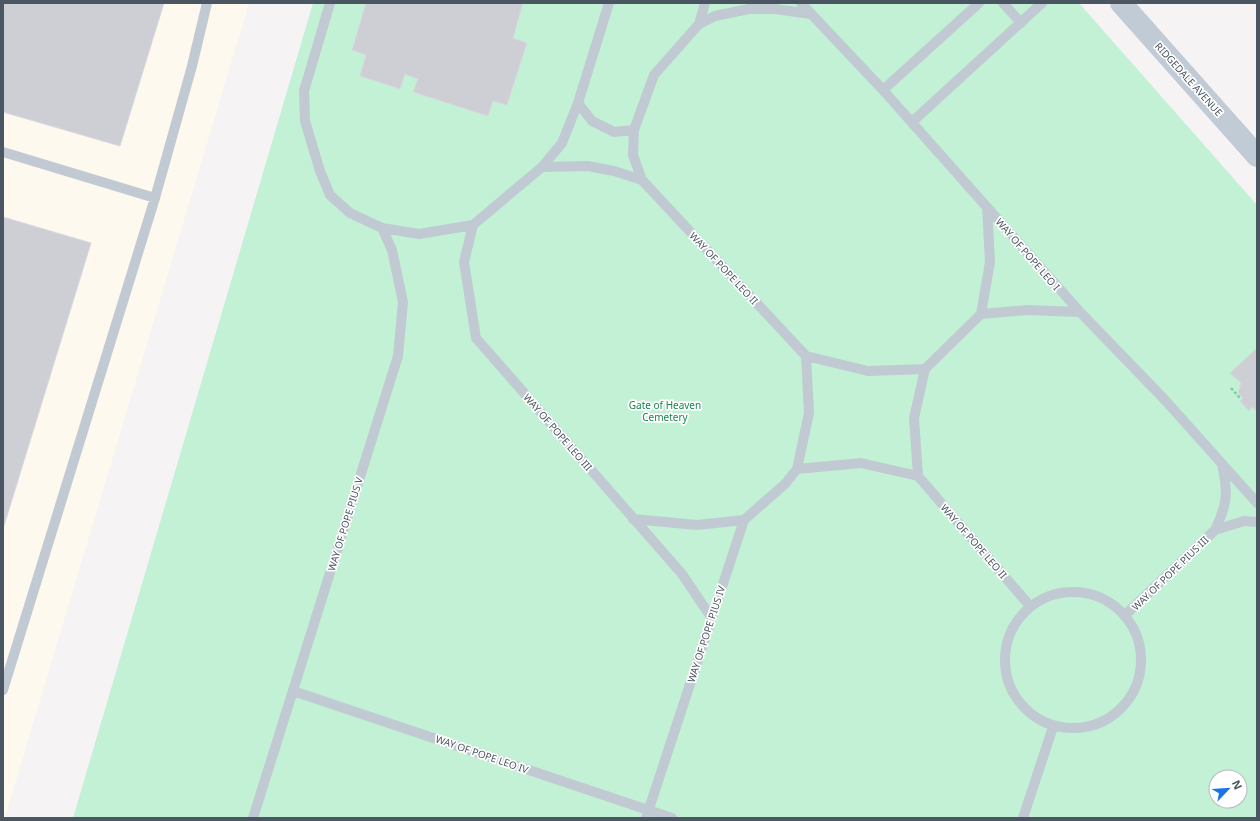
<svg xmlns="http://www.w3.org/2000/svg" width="1260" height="821" font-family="'Noto Sans',sans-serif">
  <rect width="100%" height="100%" fill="#f5f3f3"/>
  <path fill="#fdf9ef" d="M 3,3 L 249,3 L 5,818 L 3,818 Z"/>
  <path fill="#c3f1d5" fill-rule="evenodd" d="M 313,3 L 1079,3 L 1257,205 L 1257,818 L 73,818 ZM 1216,777 L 1240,777 L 1240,801 L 1216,801 Z"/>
  <path fill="#cdcfd5" stroke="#d7d9de" d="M 3,3 L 164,3 L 120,146 L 3,112 Z
    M 366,3 L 523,3 L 513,38 L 527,43 L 507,105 L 493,101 L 488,116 L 413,92 L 418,79 L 405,74 L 400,89 L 360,76 L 366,55 L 352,50 Z
    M 3,217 L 91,243 L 3,529 Z
    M 1257,348 L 1257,412 L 1252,407 L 1249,411 L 1240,401 L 1243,398 L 1238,392 L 1241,383 L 1230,373 Z"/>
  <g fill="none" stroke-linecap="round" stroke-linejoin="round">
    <path stroke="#7ad0a6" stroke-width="2.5" stroke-dasharray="3 2" stroke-linecap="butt" d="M 1231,388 L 1240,398"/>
    <path stroke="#c1cad2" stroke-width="10" d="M 330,3 L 304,91 L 305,121 L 320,171 L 330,195 L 350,213 L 382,228 L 419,234 L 473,225 L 542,167 L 562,143 L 578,103 L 609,3
      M 801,3 L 883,90 L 1080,312 L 1165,400 L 1257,503
      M 1003,3 L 1021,23
      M 811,14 L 775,9 L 749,9 L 715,16 L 699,24 L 654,75 L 634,130 L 633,155 L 642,180 L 806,356 L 868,371 L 925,369
      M 699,24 L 705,3
      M 883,90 L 979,3
      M 578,103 L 592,121 L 614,132 L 634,130
      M 912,122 L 1042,3
      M 3,152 L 155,198 L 3,690
      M 542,167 L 588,166 L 614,171 L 642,180
      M 155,198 L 192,66 L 207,3
      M 473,225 L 464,262 L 476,338 L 682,574 L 711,617
      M 981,314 L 990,262 L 987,207
      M 925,369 L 981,314 L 1028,310 L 1080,312
      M 1222,464 C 1228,492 1228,503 1215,530 L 1244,521 L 1257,522
      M 797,469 L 861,463 L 918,476 L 1030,606
      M 918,476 L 914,418 L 925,369
      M 633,519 L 697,525 L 744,520
      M1005 660a68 68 0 1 1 136 0a68 68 0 1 1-136 0Z
      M 1125,615 L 1215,530
      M 293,691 L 672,818
      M 253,818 L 398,356 L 403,302 L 392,250 L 382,228
      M 646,818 L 744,520 L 785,484 L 797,469 L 809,413 L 806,356
      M 1023,818 L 1053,727"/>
    <path stroke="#c1cbd6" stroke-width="22" d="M 1121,3 L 1257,156"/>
  </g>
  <g text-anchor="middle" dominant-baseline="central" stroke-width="3.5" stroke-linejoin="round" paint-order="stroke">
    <g font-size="10" fill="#4a5661" stroke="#fff">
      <text transform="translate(1189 79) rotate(48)">RIDGEDALE AVENUE</text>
      <text transform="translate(1028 254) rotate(49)">WAY OF POPE LEO I</text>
      <text transform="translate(724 268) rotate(47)">WAY OF POPE LEO II</text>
      <text transform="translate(558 432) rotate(49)">WAY OF POPE LEO III</text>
      <text transform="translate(345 524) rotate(-73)">WAY OF POPE PIUS V</text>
      <text transform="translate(974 541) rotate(49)">WAY OF POPE LEO II</text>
      <text transform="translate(1170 573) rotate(-44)">WAY OF POPE PIUS III</text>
      <text transform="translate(706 634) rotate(-72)">WAY OF POPE PIUS IV</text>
      <text transform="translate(482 754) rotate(19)">WAY OF POPE LEO IV</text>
    </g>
    <g font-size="10" fill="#17864f" stroke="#fff">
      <text x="665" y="405">Gate of Heaven<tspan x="665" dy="12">Cemetery</tspan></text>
    </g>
  </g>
  <rect width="1260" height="821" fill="none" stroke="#4a5661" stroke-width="8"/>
  <g transform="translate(1228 789) rotate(65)"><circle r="19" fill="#ffffff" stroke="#b7bbc0"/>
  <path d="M0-3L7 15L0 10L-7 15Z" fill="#1a73e8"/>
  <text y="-6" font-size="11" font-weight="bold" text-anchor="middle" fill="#4a5661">N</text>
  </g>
</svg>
